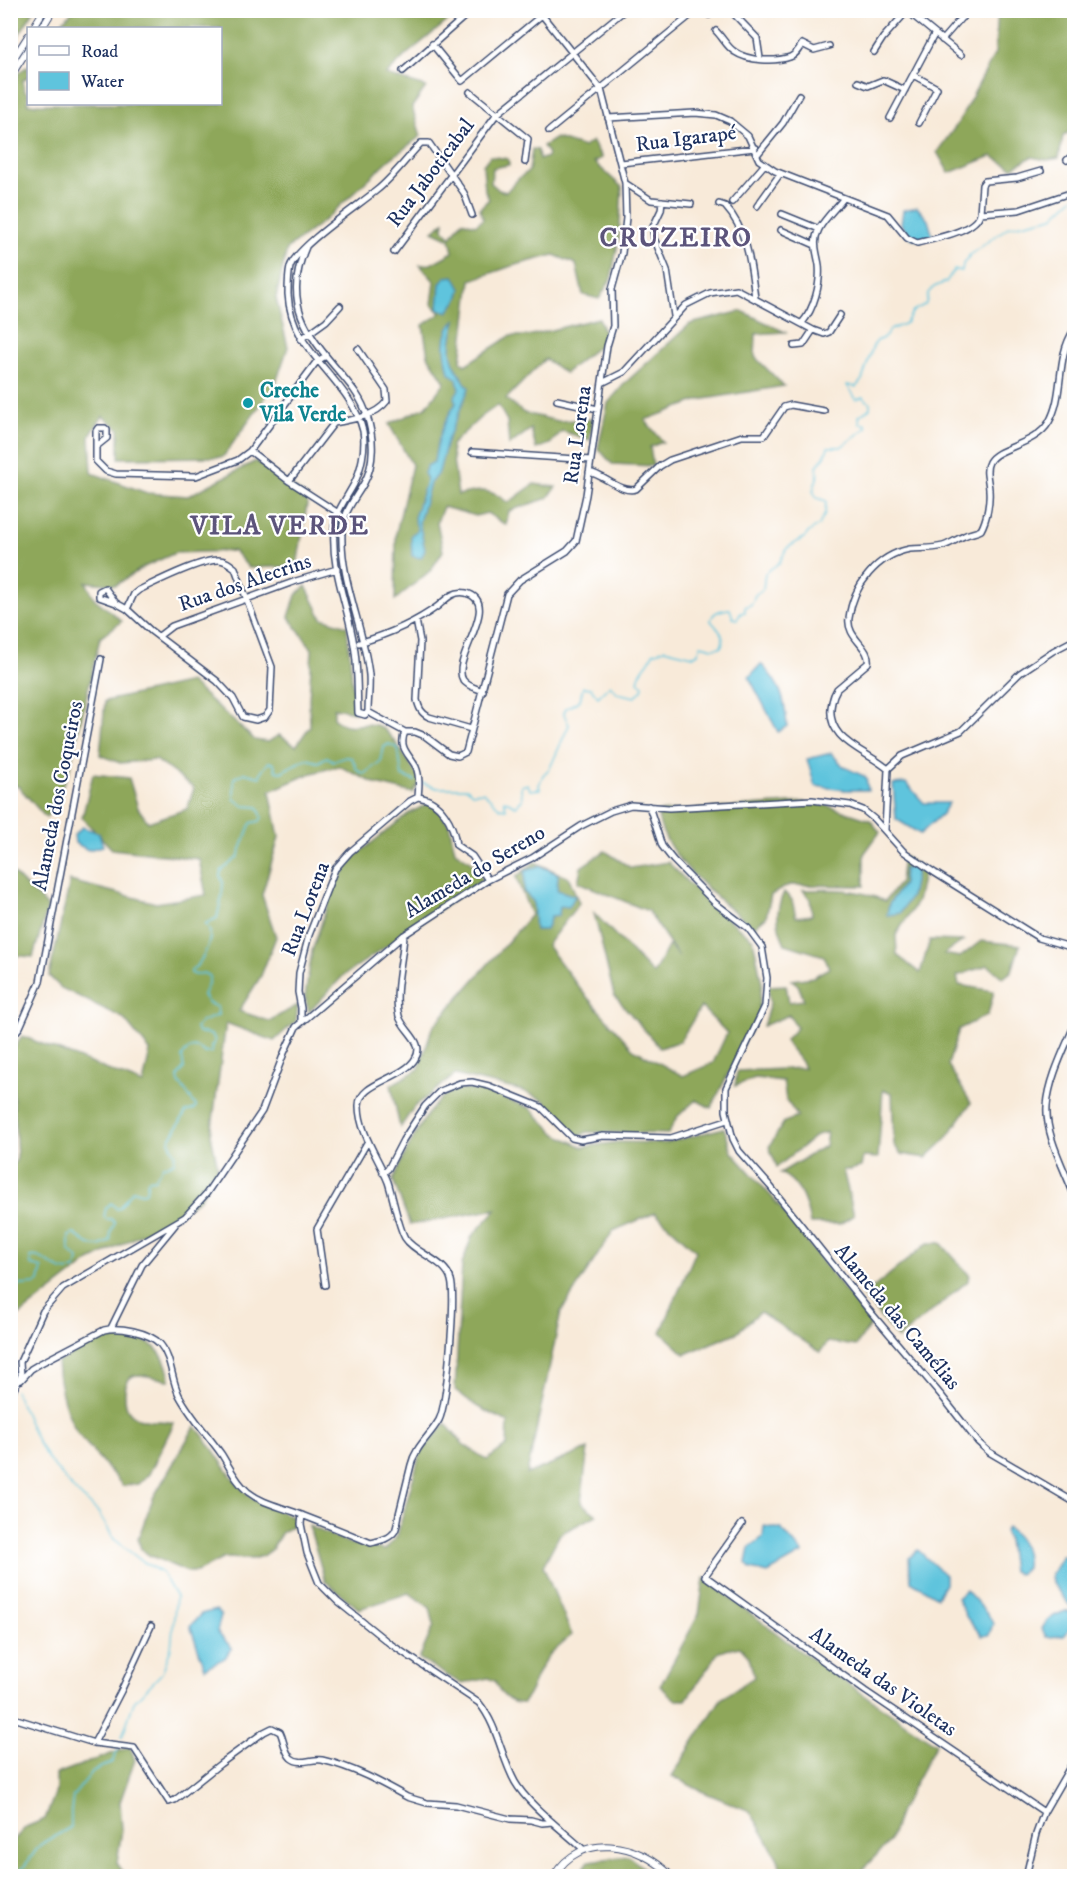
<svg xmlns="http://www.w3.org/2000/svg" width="1085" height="1887" font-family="'IM FELL DW Pica',serif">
  <rect width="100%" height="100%" fill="#fff"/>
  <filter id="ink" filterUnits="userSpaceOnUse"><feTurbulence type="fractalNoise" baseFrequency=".0167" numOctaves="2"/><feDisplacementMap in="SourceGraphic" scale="12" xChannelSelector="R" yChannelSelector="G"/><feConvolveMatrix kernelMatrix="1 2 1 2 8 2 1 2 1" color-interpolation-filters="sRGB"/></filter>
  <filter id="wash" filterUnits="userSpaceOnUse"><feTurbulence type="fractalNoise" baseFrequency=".008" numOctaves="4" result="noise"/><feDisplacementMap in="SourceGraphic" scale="24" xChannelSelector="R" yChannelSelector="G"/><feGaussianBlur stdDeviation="1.35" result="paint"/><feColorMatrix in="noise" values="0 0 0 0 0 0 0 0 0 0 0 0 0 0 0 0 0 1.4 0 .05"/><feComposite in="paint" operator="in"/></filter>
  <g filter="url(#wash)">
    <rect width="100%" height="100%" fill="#f8ead9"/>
    <path fill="#8ea75a" stroke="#546b5c" stroke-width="1.5" d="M 11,10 L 34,11 L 11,47 L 10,11 Z
      M 73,11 L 460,11 L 406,55 L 386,75 L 426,87 L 412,107 L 421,136 L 389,160 L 326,219 L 287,249 L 276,298 L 288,347 L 276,383 L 223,457 L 119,458 L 119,429 L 103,416 L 90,435 L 92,473 L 147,493 L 188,496 L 256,461 L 308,498 L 297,566 L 249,568 L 234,551 L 175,553 L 144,567 L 116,585 L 86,582 L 95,599 L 122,621 L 100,638 L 69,772 L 46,818 L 18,786 L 11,786 L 11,94 L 19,72 L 28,66 L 28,77 L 23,80 L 24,90 L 28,94 L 28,104 L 220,104 L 220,28 L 61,28 L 60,24 Z
      M 998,11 L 1074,11 L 1074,129 L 1063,136 L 1059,158 L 1047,160 L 1031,157 L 1012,168 L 992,156 L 949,173 L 937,152 L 958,123 L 995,53 Z
      M 556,138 L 584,147 L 592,141 L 602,158 L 594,162 L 622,187 L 619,238 L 611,279 L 599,299 L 583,295 L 576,264 L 554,255 L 512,266 L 471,280 L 461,361 L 465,365 L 510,336 L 528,336 L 599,318 L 606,340 L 565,373 L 545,359 L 506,399 L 524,413 L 558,421 L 593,419 L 590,440 L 562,431 L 550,444 L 536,449 L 531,429 L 509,445 L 507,421 L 498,405 L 481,417 L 451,445 L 458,495 C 480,490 490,487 508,503 L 534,484 L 556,487 L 548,498 L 509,511 L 506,525 L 487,513 L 476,516 L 443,507 L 437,522 L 443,551 L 431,570 L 395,600 L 396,533 L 412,465 L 389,424 L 426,407 L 445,382 L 428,356 L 423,325 L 441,313 L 432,304 L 435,282 L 420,265 L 431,264 L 453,252 L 450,239 L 433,231 L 444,222 L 443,229 L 451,237 L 462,221 L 475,225 L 483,219 L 480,208 L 489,199 L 485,191 L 483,165 L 490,156 L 508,159 L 509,165 L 493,168 L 491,183 L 499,190 L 506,192 L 519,178 L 529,171 L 532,149 L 538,150 L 539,160 L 547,157 L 548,154 L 543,146 Z
      M 742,311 L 785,332 L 756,334 L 755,357 L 784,386 L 699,400 L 645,420 L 663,442 L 650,447 L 653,466 L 612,464 L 598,448 L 608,403 L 625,383 L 690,324 Z
      M 306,586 L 322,618 L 347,626 L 355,712 L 334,708 L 334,719 C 352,732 359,721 376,725 C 390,727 411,768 421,780 L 413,793 L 376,784 L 339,766 L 309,774 L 270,791 L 279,837 L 262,895 L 276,937 L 261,976 L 239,1011 L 269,1021 L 298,1005 L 296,1021 L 274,1041 L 226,1023 L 211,1135 L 218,1168 L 201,1198 L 169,1220 L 90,1261 L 11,1322 L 10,1172 L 17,1158 L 11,1053 L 22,1036 L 143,1084 L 150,1051 L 123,1018 L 61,988 L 49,976 L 70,881 L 156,903 L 206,895 L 199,859 L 112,849 L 82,818 L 93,774 L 129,778 L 138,808 L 148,822 L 187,809 L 194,788 L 156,760 L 120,763 L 100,755 L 105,701 L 190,682 L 255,740 L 268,742 L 279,735 L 296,746 L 310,726 L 309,700 L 312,649 L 289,617 L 296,595 Z
      M 431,802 L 449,824 L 455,851 L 470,861 L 483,880 L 343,976 L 309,1012 L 305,997 L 312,951 L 333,889 L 354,857 L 408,814 Z
      M 805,802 L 828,806 L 870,820 L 880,832 L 864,854 L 864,886 L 789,885 L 771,895 L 766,917 L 754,927 C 723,904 658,852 658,812 Z
      M 605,851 L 631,868 L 668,862 L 708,903 L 753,939 L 762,983 L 758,1015 L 711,1108 L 696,1100 L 677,1117 L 668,1134 L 587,1132 L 580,1136 L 560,1120 L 544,1100 L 523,1091 L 455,1075 L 414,1107 L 400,1128 L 391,1085 L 419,1069 L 432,1028 L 531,915 L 516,877 L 535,862 L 569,878 L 579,903 L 547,945 L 580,989 L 633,1049 L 683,1076 L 713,1063 L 727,1033 L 701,1007 L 680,1041 L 660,1048 L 614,995 L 594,913 L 653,974 L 669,945 L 679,957 L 648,911 L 578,882 L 581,867 Z
      M 903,856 L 924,869 L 917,902 L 896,935 L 897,955 L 920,973 L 930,940 L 963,941 L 944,954 L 960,957 L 981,941 L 1020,945 L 1012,971 L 1003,978 L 988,965 L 957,976 L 959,985 L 994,991 L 988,1015 L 959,1029 L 948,1065 L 971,1103 L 945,1140 L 926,1158 L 901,1154 L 894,1145 L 892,1093 L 883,1090 L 878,1158 L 863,1157 L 861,1167 L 850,1170 L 843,1170 L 854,1215 L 840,1224 L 810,1224 C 807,1204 800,1182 780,1173 L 825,1146 L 827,1132 L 817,1135 L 777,1167 L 769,1147 L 784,1122 L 798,1117 L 786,1100 L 783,1081 L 755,1078 L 735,1086 L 737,1071 L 804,1068 C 799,1055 789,1051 785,1040 L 797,1028 L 789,1015 L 763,1026 L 770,1003 L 768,986 L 786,985 L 789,1002 L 804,1000 L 798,985 L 792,980 L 813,977 L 829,968 L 824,956 L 785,944 C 776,925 775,911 784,892 L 792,900 L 796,917 L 812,915 L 810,899 L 803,890 C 833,889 857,888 885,901 L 900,882 Z
      M 11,871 L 48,907 L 33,957 L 11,955 Z
      M 481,1090 L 530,1108 L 556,1134 L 583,1147 L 618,1142 L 665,1143 L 724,1128 L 732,1152 L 772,1197 L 871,1324 L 856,1346 L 828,1342 L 820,1352 L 760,1312 L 736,1333 L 685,1354 L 661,1332 L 696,1251 L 655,1213 L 613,1231 L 561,1312 L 527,1474 L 588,1449 L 581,1503 L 597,1515 L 560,1534 L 543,1566 L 572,1635 C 563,1642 553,1650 546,1659 C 537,1670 534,1688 523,1703 C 508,1704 500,1694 495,1681 L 488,1678 L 462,1684 L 419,1659 L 434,1625 L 430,1608 L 409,1593 L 359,1609 L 325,1581 L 309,1526 L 351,1544 L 385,1550 L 397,1536 L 420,1454 L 445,1423 L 463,1444 L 487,1460 L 507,1445 L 508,1422 L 478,1407 L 455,1390 L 462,1264 L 472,1236 L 497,1209 L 410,1225 L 393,1180 C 403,1158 429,1098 453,1091 C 461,1088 473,1090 481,1090 Z
      M 928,1243 L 941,1243 L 970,1276 L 968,1281 L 898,1339 L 863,1296 Z
      M 112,1335 C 144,1337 165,1344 170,1380 C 154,1380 126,1362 125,1393 C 125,1401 125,1409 133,1415 C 145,1424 161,1419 174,1423 L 149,1474 L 138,1484 L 123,1486 L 78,1434 C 65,1412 59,1388 57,1363 L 94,1341 Z
      M 195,1426 C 216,1448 230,1483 255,1500 C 267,1507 282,1511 294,1518 L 291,1527 L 282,1532 L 272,1549 L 262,1556 L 252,1559 L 224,1558 L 197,1572 L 187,1572 L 149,1555 L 141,1549 L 138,1539 L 153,1498 Z
      M 704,1578 L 800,1651 L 936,1744 L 900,1811 L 889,1842 L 862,1870 L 867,1876 L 781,1876 L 778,1859 L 750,1811 L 701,1791 L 672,1776 L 721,1699 L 754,1677 L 749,1657 L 740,1647 L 719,1651 L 686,1700 L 676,1700 L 660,1686 L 699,1614 Z
      M 130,1747 L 135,1760 L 120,1802 L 122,1829 L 117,1863 L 126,1876 L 11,1876 L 10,1844 L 26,1827 L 45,1819 L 56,1791 L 56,1774 Z
      M 628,1856 L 654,1876 L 578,1876 L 589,1861 Z"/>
    <path fill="#5fc4dd" stroke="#3d7a9e" stroke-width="1.5" d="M 917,207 L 928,220 L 933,237 L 922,240 L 911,238 L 901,224 L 903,210 Z
      M 454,276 L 461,289 L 458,299 L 448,312 L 438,309 L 440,284 L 445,277 Z
      M 456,320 C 446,354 450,361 469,388 L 447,441 L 439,472 L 430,483 L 419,522 L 425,550 L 421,558 L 412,556 L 411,535 L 418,530 L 414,518 L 427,479 L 424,473 L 427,466 L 434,462 C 437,440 444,421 456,403 L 454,398 L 459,389 L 457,379 L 449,373 C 445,356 440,332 456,320 Z
      M 761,664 C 781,685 785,698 787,726 L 778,732 L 749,677 Z
      M 831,753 L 844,767 L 866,777 L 868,790 L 845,790 L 815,786 L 807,759 Z
      M 906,783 L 924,803 L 949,803 L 942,814 L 920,834 L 896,819 L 893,784 Z
      M 82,827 L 99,833 L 103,846 L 88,850 L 75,843 L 74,835 Z
      M 540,866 L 558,874 L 557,890 L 575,896 L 569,907 L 560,906 L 559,915 L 551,916 L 546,930 L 535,930 L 533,901 L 524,892 L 525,871 Z
      M 913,867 L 917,867 L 911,896 L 900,913 L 887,915 L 889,904 L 903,884 L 904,869 Z
      M 764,1526 L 781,1529 L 803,1553 L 768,1573 L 751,1569 L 746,1563 L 749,1548 L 763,1537 Z
      M 1007,1527 C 1022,1538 1028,1551 1026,1568 L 1019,1574 L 1012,1571 L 1008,1540 L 1004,1531 Z
      M 918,1550 L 945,1575 L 945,1584 L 937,1597 L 911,1581 L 909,1558 Z
      M 1062,1556 L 1074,1556 L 1074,1611 L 1052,1583 L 1051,1575 Z
      M 966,1590 L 988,1614 L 993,1624 L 989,1635 L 982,1636 L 967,1618 L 957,1598 Z
      M 216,1610 L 221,1615 L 217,1632 L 232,1648 L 225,1658 L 205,1668 L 190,1626 L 201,1614 Z
      M 1066,1611 L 1071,1613 C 1074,1623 1070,1629 1064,1636 L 1046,1637 L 1042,1629 C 1047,1618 1055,1615 1066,1611 Z"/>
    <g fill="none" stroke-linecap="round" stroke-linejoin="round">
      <path stroke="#5fc4dd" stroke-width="1.5" d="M 422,783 L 437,788 L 467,788 L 472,793 L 483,792 L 500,808 L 506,809 L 504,800 L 516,806 L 522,800 L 521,786 L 528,784 L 530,790 L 540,789 L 539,785 L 543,775 L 550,768 L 569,725 L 564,714 L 565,709 L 580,700 L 583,687 L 591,688 L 598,697 L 610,685 L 617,693 L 635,697 L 642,690 L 643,686 L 638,682 C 640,667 649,666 653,653 L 664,649 L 693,656 L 698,653 L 701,645 L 713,648 L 721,647 C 727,636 717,628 711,621 C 712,611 722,610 730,609 L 733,618 L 737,619 L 741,613 L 745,612 L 745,607 L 752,604 L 755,595 L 763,589 L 765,573 L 779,563 L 787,548 L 805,537 L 809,532 L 819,525 L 825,514 L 826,501 L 817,498 L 813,491 L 818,475 L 817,466 L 825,456 L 828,447 L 841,447 L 866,428 L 866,424 L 860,424 L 859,416 L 870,408 L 870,403 L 863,397 L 856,399 L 847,385 L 856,387 L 862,380 L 873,346 L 877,341 L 885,337 L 890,330 L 906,323 L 913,311 L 926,304 L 928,293 L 934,287 L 946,282 L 954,270 L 962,271 L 963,264 L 970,255 L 1008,227 L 1053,217 L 1074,197
        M 10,1286 L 36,1284 L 39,1281 L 42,1268 L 31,1265 L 30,1257 C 45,1252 58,1279 76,1268 L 79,1260 L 69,1250 L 69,1236 L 74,1234 C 88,1243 92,1252 110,1241 L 111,1232 L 115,1223 L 111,1219 L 106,1219 L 104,1217 L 106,1208 L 111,1203 L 117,1209 L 120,1207 L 133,1190 L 142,1193 L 146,1192 L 148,1180 L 155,1179 L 163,1165 L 169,1165 L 174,1162 L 175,1153 L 169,1141 L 186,1112 L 195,1109 L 196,1106 L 179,1082 L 178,1077 L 184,1068 L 182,1057 C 188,1045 197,1045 205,1053 L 212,1052 L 211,1047 L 215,1041 L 213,1036 L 206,1033 L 198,1033 L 196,1028 L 201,1022 L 218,1015 L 217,1007 L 208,1003 L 203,995 L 209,981 L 209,976 L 203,973 L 196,975 L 191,973 L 191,971 C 202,963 218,934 205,924 L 217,918 L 222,896 L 223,882 L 220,876 L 221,871 L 238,857 L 251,823 L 260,821 L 262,817 L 258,807 L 244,806 L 234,799 L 234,778 L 244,773 L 260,777 L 261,772 L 269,762 L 274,764 L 276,771 L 281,772 L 303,760 L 307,759 L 318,762 L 327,757 L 334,761 L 346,757 L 352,758 L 357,770 L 364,774 L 381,761 L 384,747 L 389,744 L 398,748 L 402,776 L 415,781
        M 15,1391 L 37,1441 L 49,1460 L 73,1489 L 98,1512 L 114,1539 L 139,1559 L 162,1573 L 176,1597 L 171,1648 L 162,1673 L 134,1702 L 122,1737
        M 17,1876 L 40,1845 L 71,1827 L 71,1811 L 73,1796 L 93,1771 L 112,1762 L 118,1750"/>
    </g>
  </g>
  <g filter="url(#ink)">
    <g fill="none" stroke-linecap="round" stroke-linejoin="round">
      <g stroke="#3c4b70" stroke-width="8">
        <path id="minor" d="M 704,10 L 709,15 L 719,10
          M 730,10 L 757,38 L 760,58
          M 906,10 L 961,55
          M 954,10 L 963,17
          M 716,31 C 723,38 727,47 735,52 C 748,61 775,62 790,57 C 796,55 799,49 802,44 L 814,50 L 829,46
          M 942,40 L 968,10
          M 432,44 L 462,81 L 548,10
          M 874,52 L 883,38 L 907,11
          M 403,71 L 472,10
          M 913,75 L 937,88 L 919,123
          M 858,82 L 868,86 L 883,80 L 905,90
          M 470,92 L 528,139 L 525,162
          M 608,118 L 695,113 L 716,115 L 730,121 L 748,136 L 759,160 L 775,171 L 888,215 L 907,238 L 917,243 C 933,239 977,231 980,213 L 1019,210 L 1067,194
          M 890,118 L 934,35
          M 549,131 L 697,10
          M 757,155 L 783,123 L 799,95
          M 1067,160 L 1074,154
          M 621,163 L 755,148
          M 625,183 L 651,200 L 691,204
          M 662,201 L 661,210 L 653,227 L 654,238 L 667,270 L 674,316
          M 732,202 L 765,164
          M 719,204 L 725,206 C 748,231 751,266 755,298
          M 757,206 L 780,174
          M 980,213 L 982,185 L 985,181 L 1017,178 L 1041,171
          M 782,214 L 819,229
          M 781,230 L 815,245
          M 306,247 C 282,302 306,333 341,374 C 352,387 362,399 367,416 C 374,437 375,463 364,483 C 355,499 343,512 342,532 C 340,581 364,627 369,675 C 370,687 368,700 368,712 L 365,715 L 358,713 C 357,690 358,668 354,645 C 348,606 331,570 334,530 C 335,512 346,499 354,484 C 361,470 366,448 363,431 C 350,378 291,354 288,294 C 288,285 288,276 290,267 C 296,247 359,205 377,190 C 393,177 407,158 421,143 L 429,143 L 464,193 L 472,215
          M 394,252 L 496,115 L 625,10
          M 802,323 C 814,309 821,284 819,265 C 817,252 812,242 819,229 C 825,218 836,208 843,199
          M 301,339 L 326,321 L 340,306
          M 794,346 L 803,345 L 813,330
          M 602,383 L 624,372 L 686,305 L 710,293 L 736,289 L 813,330 L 824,334 L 829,332 L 840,315
          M 557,400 L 598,409
          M 97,446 L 107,438 L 107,430 L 105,428 L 98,428 L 96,431 L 96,461 L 106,471 L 116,474 L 196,476 L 238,460 L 250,451 L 317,361 L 326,356
          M 250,451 L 289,481 L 340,514
          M 472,452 L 591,460
          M 589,472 C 604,475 622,494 636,489 L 660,466 L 670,460 L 742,436 L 764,436 L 784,407 L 791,405 L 824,411
          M 289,481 L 334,423 C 352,420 376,416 387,401 L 386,390 L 358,349
          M 116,603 L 105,588 L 99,591 L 99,597 L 116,603 L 127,609 L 151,631 L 217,681 L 233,698 L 243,717 L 256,720 L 265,717 L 270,710 L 272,667 L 235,568 C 230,564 225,560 219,560 C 201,559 156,582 139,590 L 134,594 L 127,609
          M 416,620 L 420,641 L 417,700 C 419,708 421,713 429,717 L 471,729
          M 159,636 L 172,626 L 296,581 L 337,569
          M 359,643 C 386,635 415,623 438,606 C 446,599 454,590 466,593 C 503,602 450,660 463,680 C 468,687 476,688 483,691
          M 368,712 L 405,732 L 415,732 L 425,736 L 449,754 L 458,756 L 466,752 L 507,594 L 520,580 L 567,551 L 576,541 L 586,495 L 607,346 L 613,326 L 612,289 L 622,253 L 626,218 L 625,183 L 601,89 L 538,10
          M 405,732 C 398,748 409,754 416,767 C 420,776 419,787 418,797
          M 888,769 C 866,750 823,740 832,702 C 833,697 834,694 837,689 L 868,663 C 871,647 846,638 849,618 C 853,586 877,555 910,549 C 921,548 932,549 943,546 C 950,544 957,539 964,536 C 969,533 976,533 981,530 C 987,519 990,502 989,490 C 989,481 984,471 989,462 C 998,446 1035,446 1049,422 C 1065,394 1055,358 1074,330
          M 888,769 L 902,756 L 961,731 L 1020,673 L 1053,651 L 1074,640
          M 418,797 C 441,800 454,824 456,845 L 472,856 L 488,880
          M 649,806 L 662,846 L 673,860 L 715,903 L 748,928 L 762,947 L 767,978 L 765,1006 L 726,1088 L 726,1111 L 733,1139 L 739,1151 L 770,1186 L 868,1309 L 941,1395 L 978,1442 L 989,1452 L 1074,1502
          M 885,830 L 888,769
          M 301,1023 L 301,1008 L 298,992 L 299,973 L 309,935 L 335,869 L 350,852 L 410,801 L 418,797
          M 1074,1026 C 1064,1050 1049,1079 1047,1106 C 1045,1135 1064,1168 1074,1195
          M 10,1039 L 20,1027 L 40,982 L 101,659
          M 383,1173 L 388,1169 L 403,1140 L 425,1106 L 440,1091 L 460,1083 L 472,1082 L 489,1086 L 541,1107 L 572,1138 L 581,1140 L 603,1136 L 671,1138 L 727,1120
          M 325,1285 L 317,1229 L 368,1141
          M 111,1328 L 142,1265 L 175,1225
          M 21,1380 L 31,1369 L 41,1363 L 104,1330 C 118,1326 149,1332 160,1344 C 172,1358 171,1379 179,1395 C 190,1416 208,1435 222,1455 C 230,1468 236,1482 248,1492 C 262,1503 278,1506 294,1512 C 320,1522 345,1532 371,1543 C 379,1541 390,1539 395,1531 C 397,1527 398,1519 399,1514 C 403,1498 407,1481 411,1465 C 415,1447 430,1436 439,1420 C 447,1405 456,1297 451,1280 C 446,1260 414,1253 405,1238 C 398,1226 393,1197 388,1182 C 379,1159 359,1132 359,1106 C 358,1083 403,1079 415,1059 C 426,1042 403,1031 399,1016 C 393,993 403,959 404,935
          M 10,1397 L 21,1375 L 20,1362 L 43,1311 L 63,1288 L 185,1217 L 206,1194 L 262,1111 L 284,1053 L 296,1027 L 404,935 L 488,880 L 532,858 L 581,826 L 611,811 L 631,805 L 669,808 L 812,800 L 850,805 L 863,810 L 874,819 L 903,851 L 935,873 L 1039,938 L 1074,948
          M 302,1515 L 301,1524 L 307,1553 L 319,1583 L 338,1602 L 389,1643 L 479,1703 C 498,1726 501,1757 515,1782 C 528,1805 564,1831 584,1850
          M 742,1524 L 705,1576 L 865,1691 L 1044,1812
          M 10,1717 L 94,1743 L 134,1748 L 169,1802 L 175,1800 L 220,1764 L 264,1732 L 272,1728 L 280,1732 C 284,1740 284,1751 291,1758 C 301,1766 311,1758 322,1760 C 353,1767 380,1782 407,1797 L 427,1803 L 456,1805 L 510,1819 L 531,1820 L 542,1823 L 552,1822
          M 94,1743 L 121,1691 L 151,1626
          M 1026,1876 L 1036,1834 L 1044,1812 L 1074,1760"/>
      </g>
      <g stroke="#3c4b70" stroke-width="8">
        <path id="major" d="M 33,28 L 44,10
          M 42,28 L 53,10
          M 10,64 L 28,36
          M 10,77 L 28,49
          M 554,1876 C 580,1831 640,1842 671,1876"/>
      </g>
      <use href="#minor" stroke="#fff" stroke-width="5"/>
      <use href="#major" stroke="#fff" stroke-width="6"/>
    </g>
  </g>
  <circle fill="#0f9aa8" stroke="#fff" stroke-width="2" cx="248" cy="403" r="6"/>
  <g text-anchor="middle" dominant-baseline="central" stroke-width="4.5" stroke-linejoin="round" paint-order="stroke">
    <g font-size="21" fill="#1b2f5e" stroke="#fff">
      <text transform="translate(686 139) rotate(-7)">Rua Igarapé</text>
      <text transform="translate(431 173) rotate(-53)">Rua Jaboticabal</text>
      <text transform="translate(578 435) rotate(-82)">Rua Lorena</text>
      <text transform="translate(245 583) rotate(-19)">Rua dos Alecrins</text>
      <text transform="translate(58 796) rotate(-79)">Alameda dos Coqueiros</text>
      <text transform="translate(475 872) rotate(-31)">Alameda do Sereno</text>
      <text transform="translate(306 909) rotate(-69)">Rua Lorena</text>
      <text transform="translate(897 1317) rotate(50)">Alameda das Camélias</text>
      <text transform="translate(883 1682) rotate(35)">Alameda das Violetas</text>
    </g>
    <g font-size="21" font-weight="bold" fill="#0d838f" stroke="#fff" text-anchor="start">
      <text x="260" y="391">Creche<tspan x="260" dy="24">Vila Verde</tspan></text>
    </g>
    <g font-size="27" font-weight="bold" letter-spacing="1.5" fill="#5c547b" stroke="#fff">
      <text x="676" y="238">CRUZEIRO</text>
      <text x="280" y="526">VILA VERDE</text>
    </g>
  </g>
  <rect width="1085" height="1887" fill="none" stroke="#fff" stroke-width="36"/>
  <rect x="27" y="27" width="195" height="78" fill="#ffffff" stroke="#a4acbf" stroke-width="1.5"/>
  <rect x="39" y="46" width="30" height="9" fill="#ffffff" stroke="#a4acbf" stroke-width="1.5"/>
  <text x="81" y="57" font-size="18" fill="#1b2f5e">Road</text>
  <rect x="39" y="72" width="30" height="18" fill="#5fc4dd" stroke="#a4acbf" stroke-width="1.5"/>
  <text x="81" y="87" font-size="18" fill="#1b2f5e">Water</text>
</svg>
